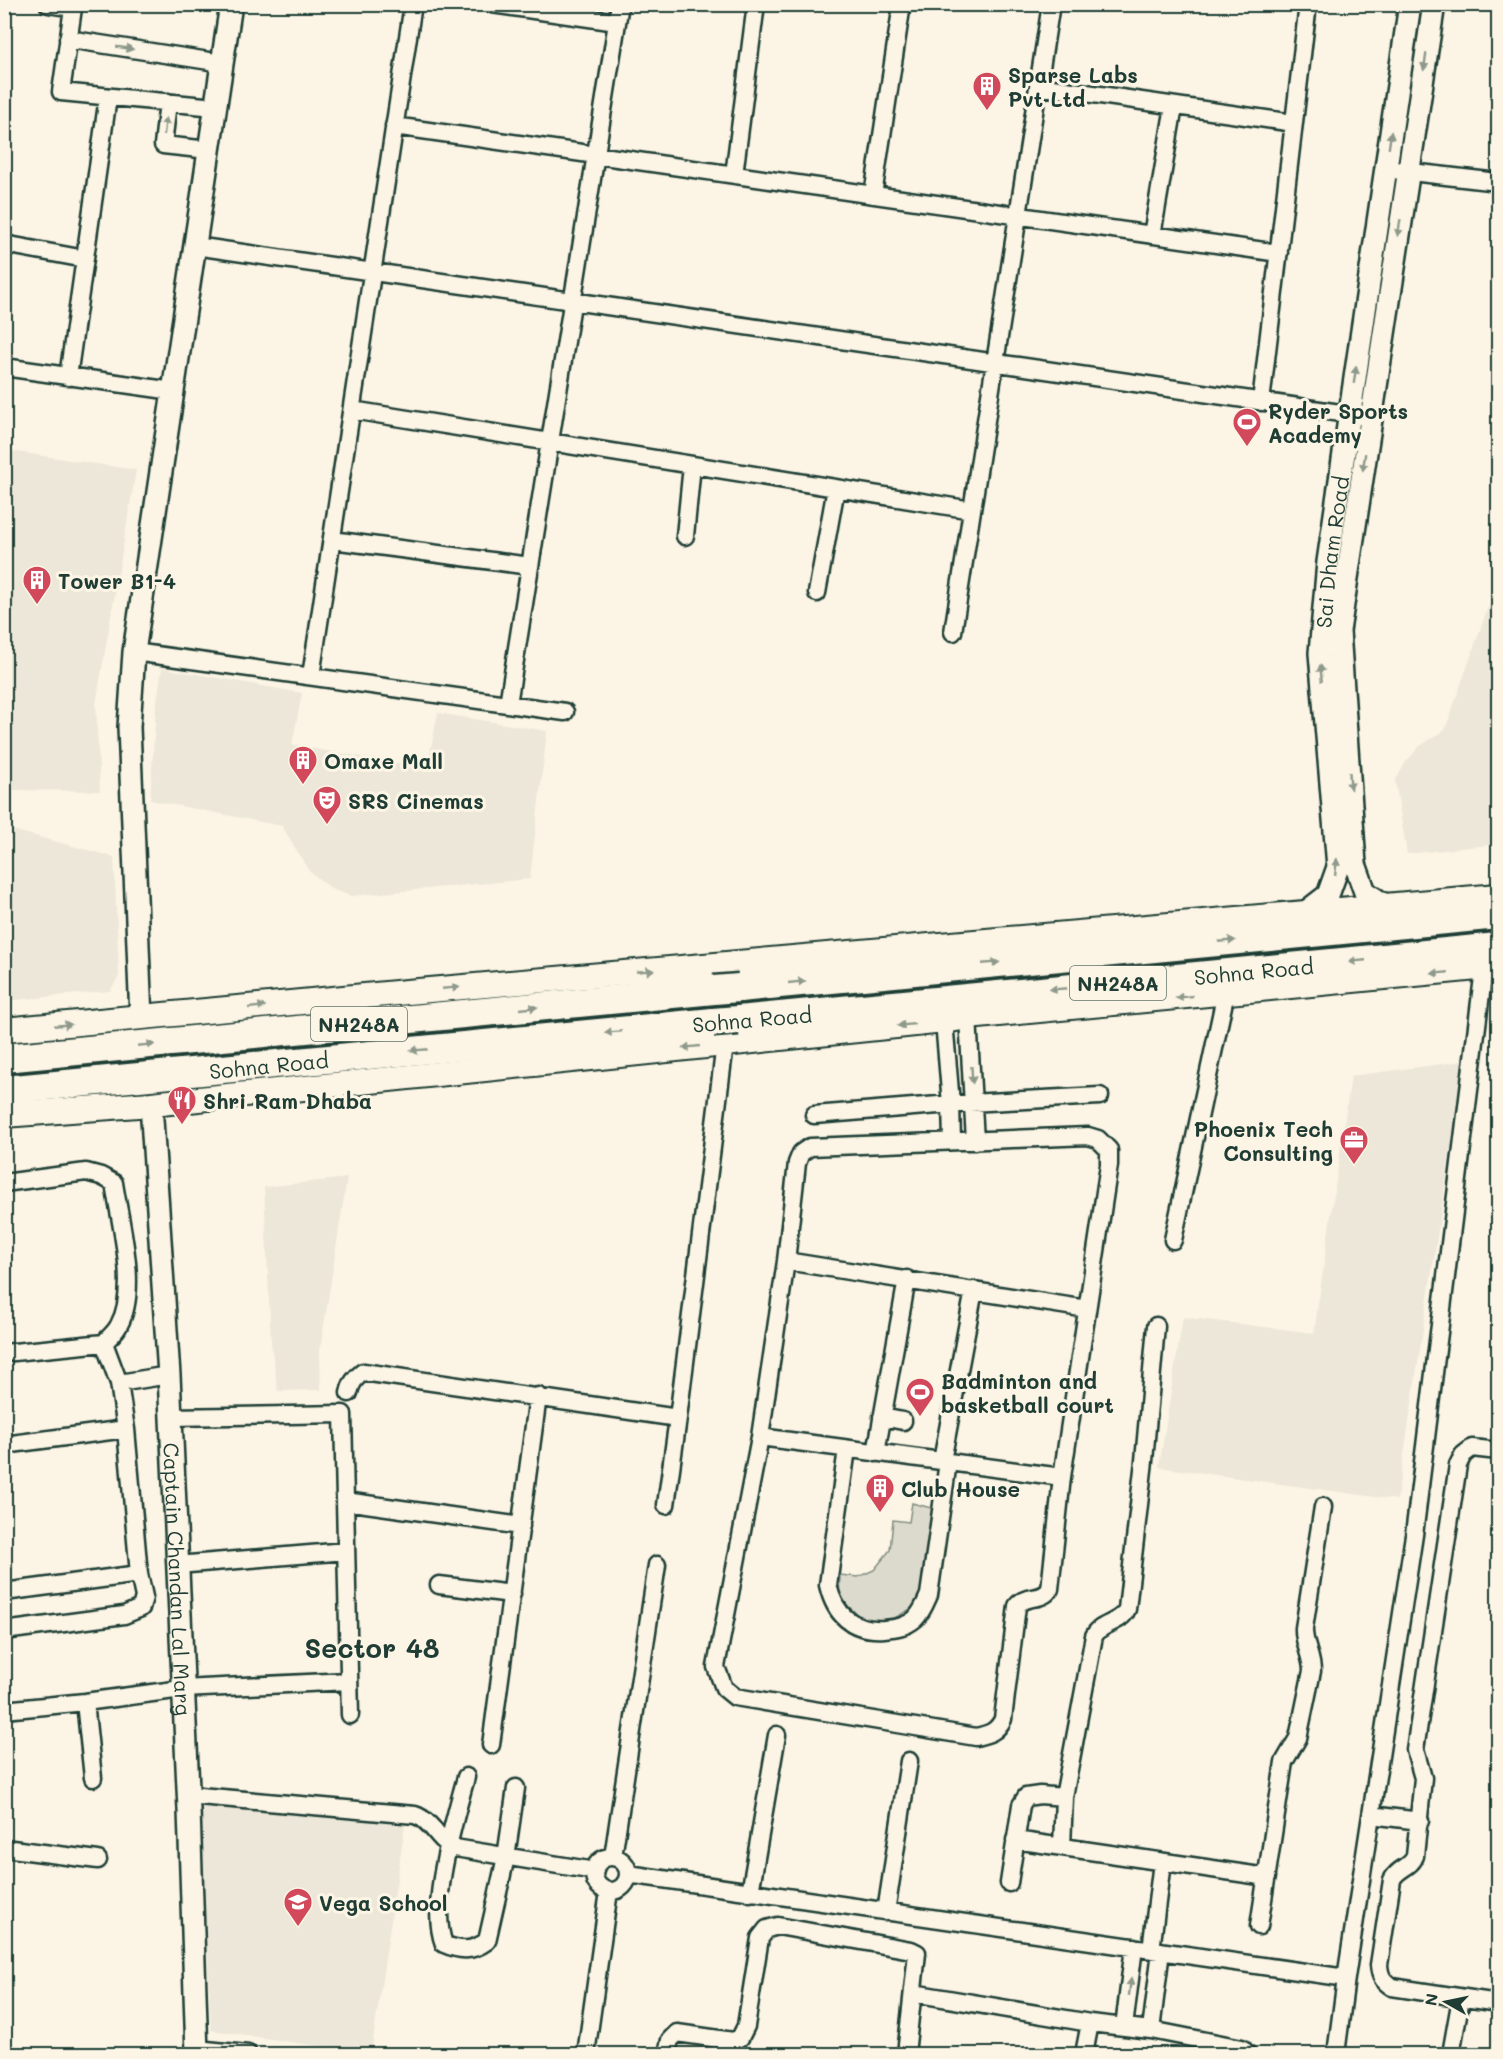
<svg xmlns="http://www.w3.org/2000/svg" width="1503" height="2059" font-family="Mali,sans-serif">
  <rect width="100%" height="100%" fill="#fcf5e5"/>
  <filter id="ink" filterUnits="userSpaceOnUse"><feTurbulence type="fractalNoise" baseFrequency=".0167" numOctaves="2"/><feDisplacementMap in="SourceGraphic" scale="12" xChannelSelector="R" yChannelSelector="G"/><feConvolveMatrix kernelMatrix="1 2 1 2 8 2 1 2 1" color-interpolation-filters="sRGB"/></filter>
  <g filter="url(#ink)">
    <path fill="#ece7d8" d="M 4,450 L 136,470 L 96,704 L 100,791 L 5,790 Z
      M 1498,590 L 1498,844 L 1407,854 L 1395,781 L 1406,762 L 1420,746 L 1445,730 L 1487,610 Z
      M 162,668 L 302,693 L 292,745 L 427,768 L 438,713 L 547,731 L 530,879 L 351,896 L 333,890 L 309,871 L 282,826 L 150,800 L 156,707 Z
      M 5,828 L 114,857 L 119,976 L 110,991 L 5,1001 Z
      M 1464,1061 L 1397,1500 L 1159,1467 L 1183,1317 L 1314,1333 L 1351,1076 Z
      M 347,1178 L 320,1351 L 321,1390 L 278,1391 L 271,1343 L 264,1187 Z
      M 201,1804 L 405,1825 L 371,2054 L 211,2030 Z"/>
    <path fill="#dcdacc" stroke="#7e8c80" stroke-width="1.5" d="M 912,1503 L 935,1509 L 921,1603 L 893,1619 L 864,1621 L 839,1597 L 840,1575 L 858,1577 L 874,1570 L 890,1550 L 893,1520 L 909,1522 Z"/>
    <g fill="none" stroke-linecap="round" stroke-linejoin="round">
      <g stroke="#1f3d34" stroke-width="21">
        <path id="minor" d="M 48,4 L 73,8 L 73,4
          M 492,4 L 617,22
          M 73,8 L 61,92 L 215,107
          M 68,39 L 222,63
          M 1038,86 L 1294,123
          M 168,102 L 163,145 L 209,150
          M 394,126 L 1279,253
          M 1385,169 L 1498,182
          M 734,175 L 756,4
          M 873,195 L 902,4
          M 1152,235 L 1174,106
          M 4,244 L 85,259
          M 195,246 L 1361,416
          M 4,367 L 173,391
          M 68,377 L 108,97
          M 1261,402 L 1308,4
          M 352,410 L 972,510
          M 685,536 L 692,465
          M 332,540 L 530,566
          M 817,593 L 836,488
          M 953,632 L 1051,4
          M 134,652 L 565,712
          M 311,676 L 413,4
          M 508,704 L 620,4
          M 968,1017 L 975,1141
          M 944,1021 L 951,1104 L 952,1141
          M 814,1115 L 951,1104 L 1100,1096
          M 1088,1136 L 1098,1139 L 1109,1150 L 1109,1165 L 1062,1477 L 1050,1589 C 1042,1602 1025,1594 1017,1606 L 1003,1719 C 997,1732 989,1734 976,1737 L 735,1697 L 724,1688 L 716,1667 L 760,1437 L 786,1261 L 797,1163 L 801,1153 L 810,1147 Z
          M 4,1183 L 86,1172 L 101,1176 L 114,1183 C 120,1223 139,1289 119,1325 C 116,1332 109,1337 104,1343 L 4,1353
          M 1173,1240 L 1226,992
          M 786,1261 L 1087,1309
          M 119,1383 L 169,1375
          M 349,1393 C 351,1383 355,1378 363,1372 L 678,1418
          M 170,1417 L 343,1414 L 350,1715
          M 882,1417 L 903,1421
          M 760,1437 L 1062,1477
          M 4,1445 L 126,1429
          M 847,1449 L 828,1585 C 835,1615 852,1631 884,1629 C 895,1628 906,1627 915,1619 C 922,1612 925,1604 929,1595 L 948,1462
          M 1498,1451 L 1472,1448 L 1463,1455 L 1458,1465 L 1415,1750 L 1423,1778 L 1415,1856 C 1411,1868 1397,1868 1392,1880 L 1379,1965 C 1380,1977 1383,1981 1392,1987 L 1498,2003
          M 876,1453 L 907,1279
          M 942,1461 L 974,1290
          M 345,1501 L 521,1526
          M 666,1505 L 678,1418 L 725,1044 L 726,982
          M 177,1565 L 346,1551
          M 439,1585 L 512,1594
          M 4,1592 L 139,1574
          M 4,1631 L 124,1615 L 141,1608 L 144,1597 L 139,1574 L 126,1429 L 119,1383 L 104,1343
          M 85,1702 L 93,1778
          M 4,1710 L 85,1702 L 182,1689 L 349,1681
          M 491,1745 L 538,1396
          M 466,1777 C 455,1819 428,1904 444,1944 C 460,1951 472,1952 487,1941 L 506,1857 L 516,1788
          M 188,1795 L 415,1815 C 433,1821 437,1841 455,1848 L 595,1871
          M 1371,1815 L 1420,1821
          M 1015,1840 L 1267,1877
          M 1062,1847 L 1064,1797 L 1094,1636 C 1101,1622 1121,1624 1127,1609 L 1144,1461 L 1156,1326
          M 4,1848 L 98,1860
          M 613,1857 L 657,1565
          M594 1874a17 17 0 1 1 34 0a17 17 0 1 1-34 0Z
          M 628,1874 L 1346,1978
          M 1009,1883 L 1021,1805 L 1026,1797 L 1040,1795 L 1064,1797
          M 750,1893 L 777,1735
          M 886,1912 L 909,1761
          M 1259,1926 L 1284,1762 L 1298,1738 L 1312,1671 C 1312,1656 1303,1643 1304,1628 L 1323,1507
          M 1151,1950 L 1162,1862
          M 913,1993 L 1090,2023 L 1151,2030 L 1242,2048 L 1247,2054
          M 1124,2027 L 1134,1947
          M 1151,2030 L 1161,1951
          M 196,2049 L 248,2054
          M 586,2054 L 609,1891
          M 667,2054 L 670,2040 L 677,2033 L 733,2041 L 740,2038 L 746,2026 L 760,1938 L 767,1929 L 778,1926 L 911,1950 L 917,1953 L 906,2054
          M 1084,2054 L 1090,2023
          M 1336,2054 L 1346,1978 L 1414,1535 L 1484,969
          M 1451,2054 L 1461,1998"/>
      </g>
      <g stroke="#1f3d34" stroke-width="26">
        <g id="tertiary">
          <path d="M 1386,906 L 1365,892 L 1355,864 L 1339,631 L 1434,4"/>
          <path id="s1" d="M 1306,912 L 1328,895 L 1338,867 L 1320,653 L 1328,562 L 1410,4"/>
          <path d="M 141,1018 L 129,727 L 134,652 L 231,4"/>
          <path id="s2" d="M 151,1104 L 169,1375 L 189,1810 L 197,2054"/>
        </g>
      </g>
      <g stroke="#1f3d34" stroke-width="28">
        <path id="secondary" d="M 4,1030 L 407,992 L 1498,896
          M 4,1115 L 151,1104 L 944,1021 L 968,1017 L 1498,966"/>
      </g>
      <g stroke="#1f3d34" stroke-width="33">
        <g id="trunk">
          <path d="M 739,988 L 1498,915"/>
          <path id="s3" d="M 738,1020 L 1498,947"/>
          <path d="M 4,1058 L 714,990"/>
          <path id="s4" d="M 4,1090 L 713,1022"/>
        </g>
      </g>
      <use href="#minor" stroke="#fcf5e5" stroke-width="16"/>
      <use href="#tertiary" stroke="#fcf5e5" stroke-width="21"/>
      <use href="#secondary" stroke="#fcf5e5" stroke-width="24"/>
      <use href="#trunk" stroke="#fcf5e5" stroke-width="28"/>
      <g stroke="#1f3d34" stroke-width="33" stroke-linecap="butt">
        <path id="trunk-bridge" d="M 714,990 L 739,988
          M 713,1022 L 738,1020"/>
      </g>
      <use href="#trunk-bridge" stroke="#fcf5e5" stroke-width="28"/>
    </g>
    <defs><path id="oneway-solid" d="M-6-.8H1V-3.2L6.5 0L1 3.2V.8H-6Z" transform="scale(1.5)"/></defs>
    <g fill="#8e998c">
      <use href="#oneway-solid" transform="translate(125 48) rotate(9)"/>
      <use href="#oneway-solid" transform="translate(1425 62) rotate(99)"/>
      <use href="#oneway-solid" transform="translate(165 126) rotate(-83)"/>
      <use href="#oneway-solid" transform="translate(1390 140) rotate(-82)"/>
      <use href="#oneway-solid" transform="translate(1399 228) rotate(99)"/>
      <use href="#oneway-solid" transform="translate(1355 375) rotate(-82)"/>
      <use href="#oneway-solid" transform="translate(1364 462) rotate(98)"/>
      <use href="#oneway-solid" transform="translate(1321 673) rotate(-95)"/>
      <use href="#oneway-solid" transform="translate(1350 781) rotate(87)"/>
      <use href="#oneway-solid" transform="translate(1336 867) rotate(-84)"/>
      <use href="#oneway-solid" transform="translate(1227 941) rotate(-5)"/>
      <use href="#oneway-solid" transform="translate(1357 961) rotate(175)"/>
      <use href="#oneway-solid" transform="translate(991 963) rotate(-5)"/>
      <use href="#oneway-solid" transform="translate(645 971) rotate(-5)"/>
      <use href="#oneway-solid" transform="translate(1440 973) rotate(175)"/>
      <use href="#oneway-solid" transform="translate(797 982) rotate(-6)"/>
      <use href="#oneway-solid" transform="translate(451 988) rotate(-5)"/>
      <use href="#oneway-solid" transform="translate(1058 989) rotate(175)"/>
      <use href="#oneway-solid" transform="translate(1184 997) rotate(174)"/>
      <use href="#oneway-solid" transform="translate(257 1007) rotate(-6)"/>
      <use href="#oneway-solid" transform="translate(529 1008) rotate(-6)"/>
      <use href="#oneway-solid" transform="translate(63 1025) rotate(-5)"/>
      <use href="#oneway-solid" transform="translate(906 1025) rotate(174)"/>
      <use href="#oneway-solid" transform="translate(613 1032) rotate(175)"/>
      <use href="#oneway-solid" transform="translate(146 1045) rotate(-5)"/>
      <use href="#oneway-solid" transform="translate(691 1047) rotate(174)"/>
      <use href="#oneway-solid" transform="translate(419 1050) rotate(175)"/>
      <use href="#oneway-solid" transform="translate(972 1075) rotate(86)"/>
      <use href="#oneway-solid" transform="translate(1130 1987) rotate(-83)"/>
    </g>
  </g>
  <defs>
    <g id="building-pin" transform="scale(1.5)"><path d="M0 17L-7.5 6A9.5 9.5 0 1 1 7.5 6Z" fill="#d1495b" stroke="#fcf5e5"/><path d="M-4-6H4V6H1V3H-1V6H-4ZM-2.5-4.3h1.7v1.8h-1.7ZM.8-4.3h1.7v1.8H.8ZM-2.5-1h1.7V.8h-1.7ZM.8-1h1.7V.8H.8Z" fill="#fff"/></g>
    <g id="stadium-pin" transform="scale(1.5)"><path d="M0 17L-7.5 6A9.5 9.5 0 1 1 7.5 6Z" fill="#d1495b" stroke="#fcf5e5"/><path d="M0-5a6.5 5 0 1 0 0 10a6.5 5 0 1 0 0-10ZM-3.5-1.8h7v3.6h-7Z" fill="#fff"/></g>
    <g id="theatre-pin" transform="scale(1.5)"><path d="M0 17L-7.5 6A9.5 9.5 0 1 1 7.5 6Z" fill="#d1495b" stroke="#fcf5e5"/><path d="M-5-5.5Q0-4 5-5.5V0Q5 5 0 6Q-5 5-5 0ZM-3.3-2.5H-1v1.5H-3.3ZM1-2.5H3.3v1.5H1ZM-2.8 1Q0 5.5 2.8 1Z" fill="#fff"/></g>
    <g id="restaurant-pin" transform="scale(1.5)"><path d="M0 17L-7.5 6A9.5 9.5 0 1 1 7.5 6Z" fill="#d1495b" stroke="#fcf5e5"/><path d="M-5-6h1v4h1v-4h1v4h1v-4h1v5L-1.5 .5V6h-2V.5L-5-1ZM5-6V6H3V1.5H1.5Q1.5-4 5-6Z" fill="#fff"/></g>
    <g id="office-pin" transform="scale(1.5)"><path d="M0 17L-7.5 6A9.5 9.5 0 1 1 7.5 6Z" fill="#d1495b" stroke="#fcf5e5"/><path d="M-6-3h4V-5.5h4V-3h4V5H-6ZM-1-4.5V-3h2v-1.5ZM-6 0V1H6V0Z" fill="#fff"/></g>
    <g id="school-pin" transform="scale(1.5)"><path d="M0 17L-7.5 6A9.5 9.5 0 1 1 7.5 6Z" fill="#d1495b" stroke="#fcf5e5"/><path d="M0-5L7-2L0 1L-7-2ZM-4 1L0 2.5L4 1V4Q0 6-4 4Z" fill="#fff"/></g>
  </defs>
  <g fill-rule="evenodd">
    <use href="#building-pin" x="987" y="86"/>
    <use href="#stadium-pin" x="1247" y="422"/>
    <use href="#building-pin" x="37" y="580"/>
    <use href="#building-pin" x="303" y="760"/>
    <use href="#theatre-pin" x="327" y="800"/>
    <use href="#restaurant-pin" x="182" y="1100"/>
    <use href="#office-pin" x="1354" y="1140"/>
    <use href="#stadium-pin" x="920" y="1392"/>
    <use href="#building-pin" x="880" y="1488"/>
    <use href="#school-pin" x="298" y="1902"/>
  </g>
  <g text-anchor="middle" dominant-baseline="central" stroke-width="6" stroke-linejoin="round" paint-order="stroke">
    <g fill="#fcf5e5" stroke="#617469" stroke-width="1.5">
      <rect x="1070" y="966" width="96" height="34" rx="4.5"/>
      <rect x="311" y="1007" width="96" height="34" rx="4.5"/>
    </g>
    <g font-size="20" font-weight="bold" fill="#1f3d34">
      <text x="1118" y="983">NH248A</text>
      <text x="359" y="1024">NH248A</text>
    </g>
    <g font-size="21" font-weight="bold" fill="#1f3d34" stroke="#fcf5e5" text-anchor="start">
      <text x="1008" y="74">Sparse Labs<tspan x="1008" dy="24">Pvt Ltd</tspan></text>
      <text x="1268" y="410">Ryder Sports<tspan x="1268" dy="24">Academy</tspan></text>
      <text x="58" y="580">Tower B1-4</text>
      <text x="324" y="760">Omaxe Mall</text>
      <text x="348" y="800">SRS Cinemas</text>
      <text x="203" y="1100">Shri Ram Dhaba</text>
      <text x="1333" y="1128" text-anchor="end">Phoenix Tech<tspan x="1333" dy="24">Consulting</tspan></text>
      <text x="941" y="1380">Badminton and<tspan x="941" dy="24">basketball court</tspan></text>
      <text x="901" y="1488">Club House</text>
      <text x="319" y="1902">Vega School</text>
    </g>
    <g font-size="21" fill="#1f3d34" stroke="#fcf5e5">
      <text stroke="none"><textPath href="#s1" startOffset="374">Sai Dham Road</textPath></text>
      <text stroke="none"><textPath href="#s3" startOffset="518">Sohna Road</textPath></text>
      <text transform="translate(752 1019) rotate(-5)">Sohna Road</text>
      <text stroke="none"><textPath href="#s4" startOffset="266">Sohna Road</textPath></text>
      <text stroke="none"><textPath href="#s2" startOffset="476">Captain Chandan Lal Marg</textPath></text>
    </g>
    <g font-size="27" font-weight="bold" fill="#1f3d34" stroke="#fcf5e5">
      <text x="372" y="1647">Sector 48</text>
    </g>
  </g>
  <rect width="1503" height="2059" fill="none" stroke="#fcf5e5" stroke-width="24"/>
  <rect x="12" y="12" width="1479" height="2035" fill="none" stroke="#1f3d34" stroke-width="2" filter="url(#ink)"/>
  <g transform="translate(1446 2002) rotate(279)" stroke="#fcf5e5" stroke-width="4.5" paint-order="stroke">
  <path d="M0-4.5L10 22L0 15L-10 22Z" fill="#1f3d34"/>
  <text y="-9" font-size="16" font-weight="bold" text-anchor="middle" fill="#1f3d34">N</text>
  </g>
</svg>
